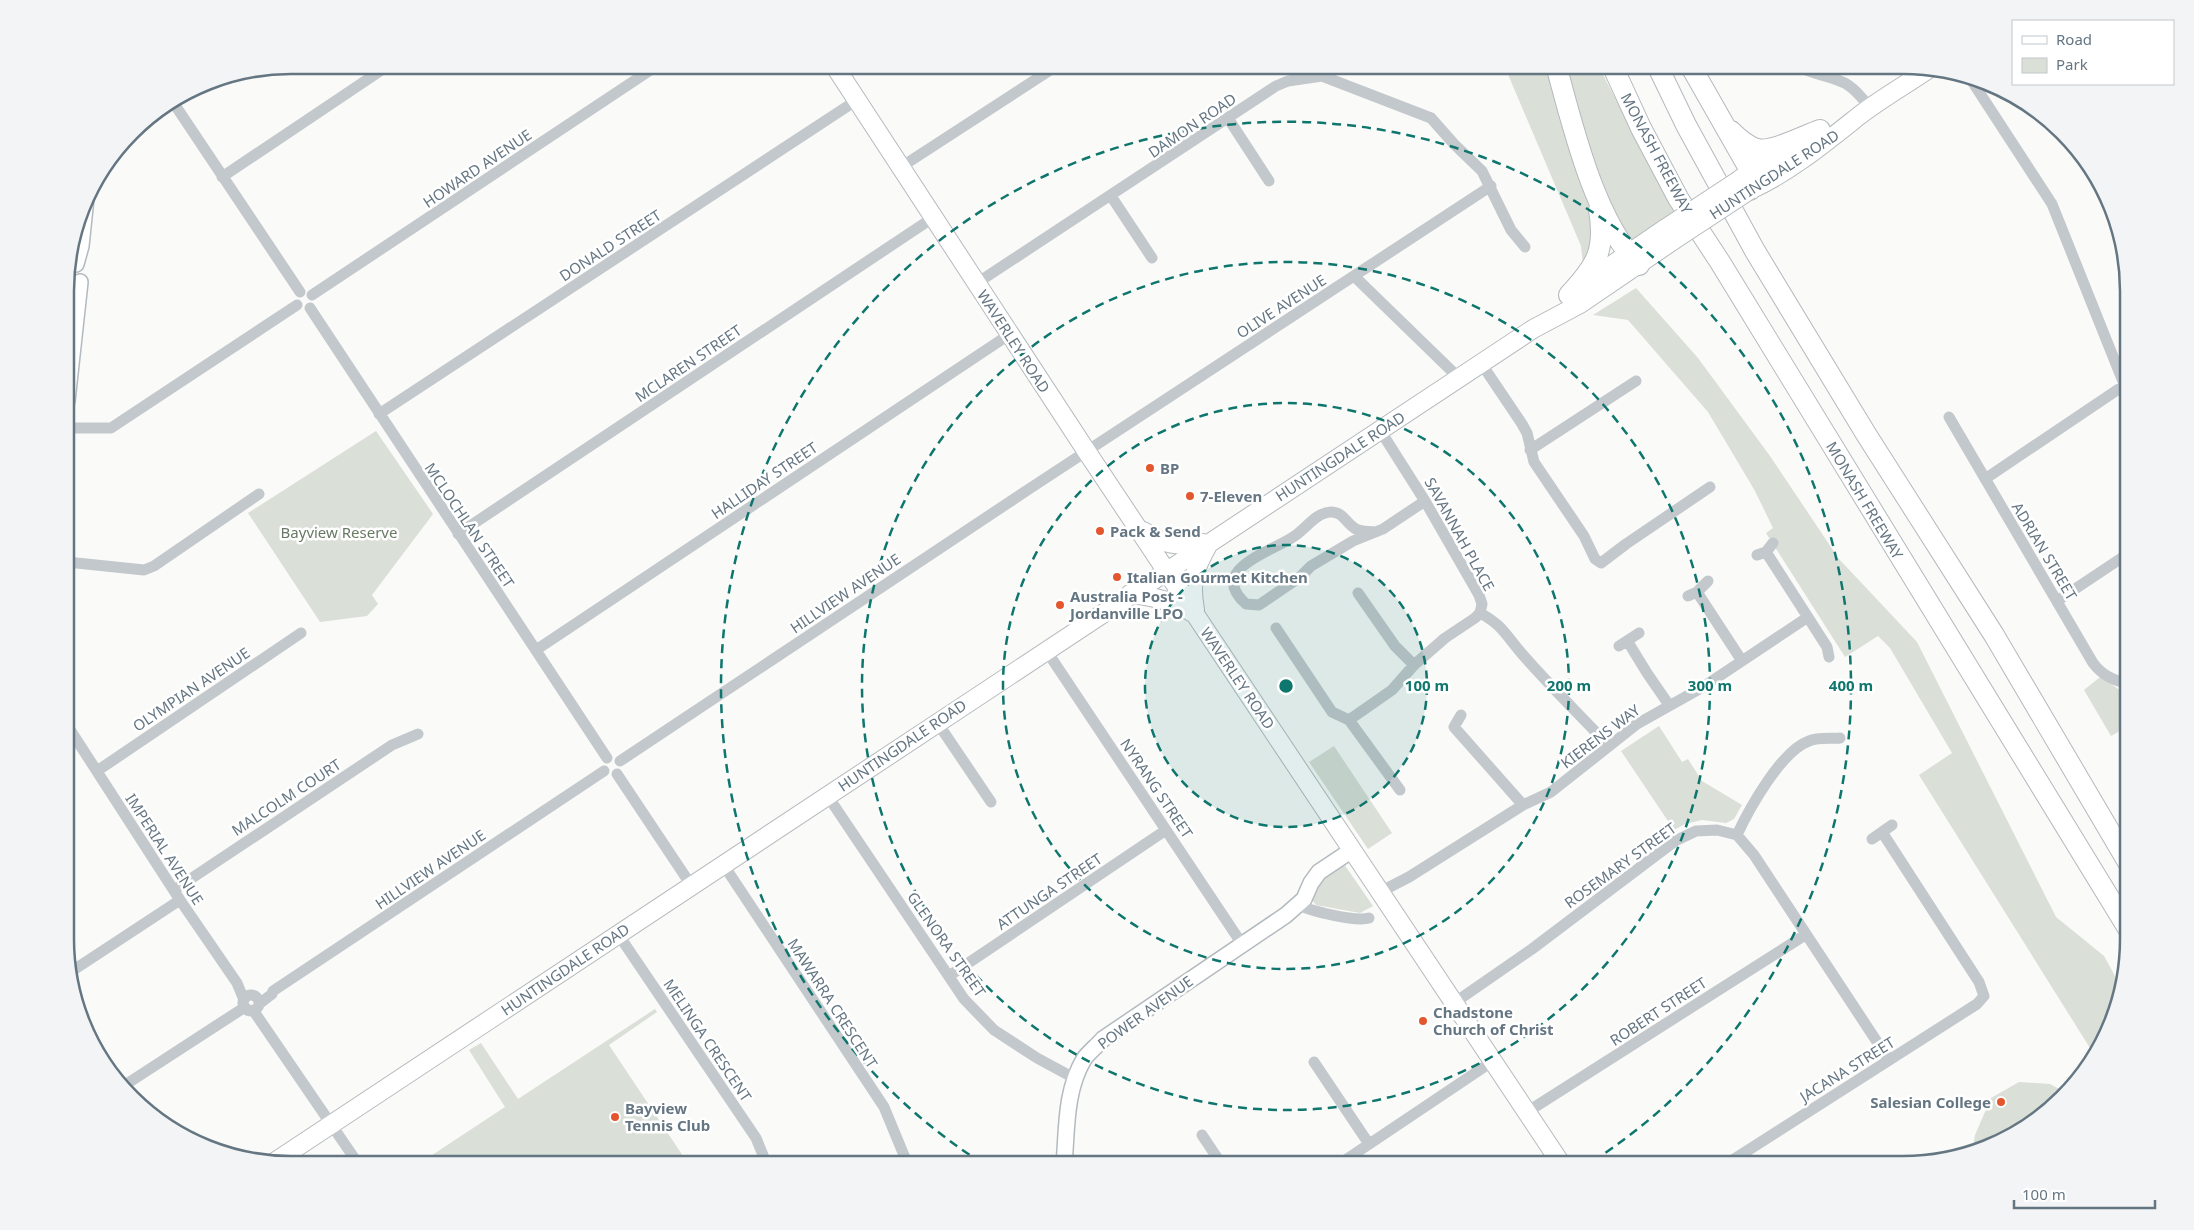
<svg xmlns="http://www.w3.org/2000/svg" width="2194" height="1230" font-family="'Noto Sans',sans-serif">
  <rect width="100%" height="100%" fill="#fafaf8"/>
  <path fill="#dadfd7" d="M 1504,65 L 1551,65 L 1599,225 L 1599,234 L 1583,265 L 1581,246 Z
    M 1561,65 L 1598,65 L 1674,212 L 1627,243 L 1615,225 Z
    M 1636,288 L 1698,358 L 1770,456 L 1839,559 L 1917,642 L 2056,917 L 2104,956 L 2114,974 L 2118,989 L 2099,1052 L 2095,1056 L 1919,775 L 1952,753 L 1890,648 L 1878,636 L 1845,657 L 1766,533 L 1773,528 L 1755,491 L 1708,412 L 1628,320 L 1593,315 Z
    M 376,431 L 433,514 L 372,595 L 378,604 L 367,616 L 320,622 L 248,513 Z
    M 2100,677 L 2129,696 L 2129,726 L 2111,736 L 2084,690 Z
    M 1659,726 L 1682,762 L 1688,759 L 1702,781 L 1742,805 L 1734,819 L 1726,823 L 1702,820 L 1685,824 L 1674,830 L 1621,751 Z
    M 1334,746 L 1392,833 L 1368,849 L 1309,762 Z
    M 1344,864 L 1373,906 L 1360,913 L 1316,905 L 1311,899 L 1316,881 Z
    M 655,1009 L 657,1012 L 609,1045 L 689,1165 L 417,1165 L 505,1107 L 469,1050 L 481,1043 L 518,1099 Z
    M 2019,1082 L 2050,1084 L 2063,1091 L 2029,1127 L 1972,1154 L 1975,1135 L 1991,1098 Z"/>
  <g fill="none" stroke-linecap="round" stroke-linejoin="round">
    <g stroke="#b3babf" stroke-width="18">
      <path id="secondary" d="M 76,264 L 81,246 L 86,198
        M 67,401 L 80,282
        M 1064,1165 C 1067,1129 1065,1091 1084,1059 C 1089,1052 1097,1046 1103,1039 L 1286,915 L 1304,899 L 1311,883 L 1319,872 L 1352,850"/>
    </g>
    <g stroke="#b5babe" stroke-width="20">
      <path id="primary" d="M 834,65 L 1087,452 L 1562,1165
        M 1740,179 L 1794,146
        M 1750,190 C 1790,172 1826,142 1860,115 C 1882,98 1907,84 1930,68
        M 1581,286 L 1666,228
        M 1143,531 C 1166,545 1176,547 1203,543
        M 1130,594 C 1153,596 1173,601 1193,613
        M 1195,610 C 1190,581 1194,570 1208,545
        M 273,1163 L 1533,329 L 1580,304 L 1674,240"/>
    </g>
    <g stroke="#b4b9bd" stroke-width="22">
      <path id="highway" d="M 1556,65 C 1572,124 1595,222 1639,265
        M 1612,65 L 1641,128 L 1678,198 L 1720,262 L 2129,930
        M 1657,65 L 1686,125 L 1755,251 L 1866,434 L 1994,635 L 2129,864
        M 1690,65 L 1751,172 L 1750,190
        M 1731,131 C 1738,138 1747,146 1757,149 C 1772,153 1805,135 1820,130
        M 1569,295 C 1596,266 1606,251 1599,210"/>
    </g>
    <path stroke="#c3c8cc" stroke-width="11" d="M 1795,65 C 1812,75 1835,76 1848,85 C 1857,91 1864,100 1870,108
      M 1968,75 L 2052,204 L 2124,384
      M 173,102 L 300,292
      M 1228,118 L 1269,181
      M 901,167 L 1058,65
      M 222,177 L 389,65
      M 1111,196 L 1152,258
      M 1354,276 L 1459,378
      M 977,283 L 1276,86 L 1288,81 L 1322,76 L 1431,118 L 1454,144 L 1482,171 L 1511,230 L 1525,247
      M 312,295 L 658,65
      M 310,308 L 607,758
      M 1481,363 L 1522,424 L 1527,433 L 1534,462 L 1584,536 L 1595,559 L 1601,563 L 1626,544 L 1710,487
      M 379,414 L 857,100
      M 1949,417 L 2093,663 C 2103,676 2113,680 2129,684
      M 67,428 L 111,428 L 297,305
      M 1530,450 L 1636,381
      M 1985,479 L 2129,382
      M 1375,532 C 1369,531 1361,532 1356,529 C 1346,524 1344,512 1331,512 C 1316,512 1305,530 1293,537 C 1271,552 1207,569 1246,604 L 1259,605 L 1300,577 L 1311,566 L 1353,541 L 1383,529 L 1425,501
      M 458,534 L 934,217
      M 1766,552 L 1827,647 L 1829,657
      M 1757,555 L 1766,552 L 1773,543
      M 67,562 L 144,570 L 154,566 L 259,494
      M 1697,592 L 1742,661
      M 1358,593 L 1395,646 L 1414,665
      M 1688,596 L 1697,592 L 1708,581
      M 2057,601 L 2129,553
      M 1480,613 C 1504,626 1506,636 1523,655 C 1550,686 1580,715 1608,745
      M 1276,628 L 1332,712 L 1349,720 L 1400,790
      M 1628,642 L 1647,673 L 1669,705
      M 1619,646 L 1639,633
      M 536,650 L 1010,334
      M 1046,650 L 1242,944
      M 1461,715 L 1454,727 L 1523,805
      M 1349,720 L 1392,690 L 1414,665 L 1445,638 L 1475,618 L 1480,613 L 1482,604 L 1479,595 L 1425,501 L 1380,430
      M 937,722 L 991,802
      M 67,725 L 180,900 L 237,983 L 244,1000
      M 620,761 L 1029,489 L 1491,186
      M 97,771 L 301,633
      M 617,774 L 691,885
      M 827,795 L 964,999 L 994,1030 L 1037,1058 L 1074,1078
      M 1737,835 C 1749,809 1781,751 1809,741 C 1818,737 1830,739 1840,738
      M 1872,839 L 1892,825
      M 723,864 L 884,1107 L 908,1165
      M 174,890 L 392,745 L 418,734
      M 1380,892 L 1409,877 L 1523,805 L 1551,792 L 1637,724 L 1703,687 L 1808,617
      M 1297,904 C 1309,911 1356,922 1369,918
      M 618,934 L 756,1138 L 767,1165
      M 69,973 L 180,900
      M 949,976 L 1166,830
      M243 1003a8 8 0 1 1 16 0a8 8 0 1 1-16 0Z
      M 1454,1003 L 1532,949 L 1675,841 L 1696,831 L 1717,830 L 1737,835 L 1754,855 L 1889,1060
      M 259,1004 L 272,994 L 273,991 L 604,771
      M 253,1010 L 359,1165
      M 1314,1062 L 1369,1144
      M 125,1085 L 245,1007
      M 1527,1112 L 1805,935
      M 1202,1135 L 1222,1165
      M 1338,1165 L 1493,1061
      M 1725,1165 L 1977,1004 L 1984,996 L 1979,982 L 1882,832"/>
    <use href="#secondary" stroke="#fff" stroke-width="15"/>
    <use href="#primary" stroke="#fff" stroke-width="18"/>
    <use href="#highway" stroke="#fff" stroke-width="20"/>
    <g stroke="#b5babe" stroke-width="20" stroke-linecap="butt">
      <path id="primary-bridge" d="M 1666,228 L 1739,180
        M 1674,240 L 1750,190"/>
    </g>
    <use href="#primary-bridge" stroke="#fff" stroke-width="18"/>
  </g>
  <circle cx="1286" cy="686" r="141" fill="#0f766e" fill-opacity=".12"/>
  <g fill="none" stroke="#0f766e" stroke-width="2.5" stroke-dasharray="9 6">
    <circle cx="1286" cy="686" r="141"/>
    <circle cx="1286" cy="686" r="283"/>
    <circle cx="1286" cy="686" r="424"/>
    <path d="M982 1163A565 565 0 1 1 1590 1163"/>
  </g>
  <g fill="#e4572e" stroke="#fff" stroke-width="2">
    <circle cx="1150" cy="468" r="5"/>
    <circle cx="1190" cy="496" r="5"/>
    <circle cx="1100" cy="531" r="5"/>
    <circle cx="1117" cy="577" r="5"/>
    <circle cx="1060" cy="605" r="5"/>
    <circle cx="1423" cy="1021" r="5"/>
    <circle cx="2001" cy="1102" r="5"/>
    <circle cx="615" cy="1117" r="5"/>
  </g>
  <g text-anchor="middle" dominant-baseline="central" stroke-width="5" stroke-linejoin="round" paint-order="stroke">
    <g font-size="15" fill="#657683" stroke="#fff">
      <text transform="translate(1192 125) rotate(-34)">DAMON ROAD</text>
      <text transform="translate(1657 153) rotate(62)">MONASH FREEWAY</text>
      <text transform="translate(477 168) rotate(-34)">HOWARD AVENUE</text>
      <text transform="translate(1774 174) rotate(-33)">HUNTINGDALE ROAD</text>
      <text transform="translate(610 245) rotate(-33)">DONALD STREET</text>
      <text transform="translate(1281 306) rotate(-33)">OLIVE AVENUE</text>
      <text transform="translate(1014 341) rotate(57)">WAVERLEY ROAD</text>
      <text transform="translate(688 363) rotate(-34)">MCLAREN STREET</text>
      <text transform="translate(1340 456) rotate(-33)">HUNTINGDALE ROAD</text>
      <text transform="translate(764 480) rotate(-34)">HALLIDAY STREET</text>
      <text transform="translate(1865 500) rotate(59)">MONASH FREEWAY</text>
      <text transform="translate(470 525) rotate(56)">MCLOCHLAN STREET</text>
      <text transform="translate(1460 534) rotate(61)">SAVANNAH PLACE</text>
      <text transform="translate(2045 551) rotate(59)">ADRIAN STREET</text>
      <text transform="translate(845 593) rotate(-34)">HILLVIEW AVENUE</text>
      <text transform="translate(1238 678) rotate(56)">WAVERLEY ROAD</text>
      <text transform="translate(191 689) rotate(-34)">OLYMPIAN AVENUE</text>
      <text transform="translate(1600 736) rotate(-37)">KIERENS WAY</text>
      <text transform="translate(902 745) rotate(-34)">HUNTINGDALE ROAD</text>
      <text transform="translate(1157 788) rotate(56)">NYRANG STREET</text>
      <text transform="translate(286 797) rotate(-33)">MALCOLM COURT</text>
      <text transform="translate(165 849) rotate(57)">IMPERIAL AVENUE</text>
      <text transform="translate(1620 865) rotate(-36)">ROSEMARY STREET</text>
      <text transform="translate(430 869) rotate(-34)">HILLVIEW AVENUE</text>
      <text transform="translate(1049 891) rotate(-34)">ATTUNGA STREET</text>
      <text transform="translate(947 944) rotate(55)">GLENORA STREET</text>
      <text transform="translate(565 969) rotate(-34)">HUNTINGDALE ROAD</text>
      <text transform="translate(833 1003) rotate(57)">MAWARRA CRESCENT</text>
      <text transform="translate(1658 1011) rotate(-33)">ROBERT STREET</text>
      <text transform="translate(1145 1012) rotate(-36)">POWER AVENUE</text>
      <text transform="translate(708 1040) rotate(56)">MELINGA CRESCENT</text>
      <text transform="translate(1847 1069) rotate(-32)">JACANA STREET</text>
    </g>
    <g font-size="15" font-weight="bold" fill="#657683" stroke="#fff" text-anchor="start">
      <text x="1160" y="468">BP</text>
      <text x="1200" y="496">7-Eleven</text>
      <text x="1110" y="531">Pack &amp; Send</text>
      <text x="1127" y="577">Italian Gourmet Kitchen</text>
      <text x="1070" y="596">Australia Post -<tspan x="1070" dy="17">Jordanville LPO</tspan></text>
      <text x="1433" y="1012">Chadstone<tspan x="1433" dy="17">Church of Christ</tspan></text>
      <text x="1991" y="1102" text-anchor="end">Salesian College</text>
      <text x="625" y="1108">Bayview<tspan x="625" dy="17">Tennis Club</tspan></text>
    </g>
    <g font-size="15" fill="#687a64" stroke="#fff">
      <text x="339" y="532">Bayview Reserve</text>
    </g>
  </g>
  <path d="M0 0H2194V1230H0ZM291 74H1903A217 217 0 0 1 2120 291V939A217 217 0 0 1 1903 1156H291A217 217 0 0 1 74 939V291A217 217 0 0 1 291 74Z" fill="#f3f4f5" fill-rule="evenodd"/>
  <path fill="none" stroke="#657683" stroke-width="2.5" d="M291 74H1903A217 217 0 0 1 2120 291V939A217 217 0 0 1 1903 1156H291A217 217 0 0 1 74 939V291A217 217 0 0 1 291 74Z"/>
  <circle cx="1286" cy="686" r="8" fill="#0f766e" stroke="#fff" stroke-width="2.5"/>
  <g font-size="15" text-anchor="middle" font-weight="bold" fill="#0f766e" stroke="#fff" stroke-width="5" stroke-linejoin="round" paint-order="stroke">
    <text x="1427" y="691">100 m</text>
    <text x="1569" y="691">200 m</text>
    <text x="1710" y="691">300 m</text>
    <text x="1851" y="691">400 m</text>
  </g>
  <rect x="2012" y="20" width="162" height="65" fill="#ffffff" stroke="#c1c8cd"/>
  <rect x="2022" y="36" width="25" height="8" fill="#ffffff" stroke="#c1c8cd"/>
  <text x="2056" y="45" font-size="15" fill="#657683">Road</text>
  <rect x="2022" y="58" width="25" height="15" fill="#dadfd7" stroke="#c1c8cd"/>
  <text x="2056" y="70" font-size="15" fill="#657683">Park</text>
  <path d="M2014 1200v8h141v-8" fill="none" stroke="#657683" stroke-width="2.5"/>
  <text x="2022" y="1200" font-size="15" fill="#657683" stroke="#ffffff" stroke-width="4" paint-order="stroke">100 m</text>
</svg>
